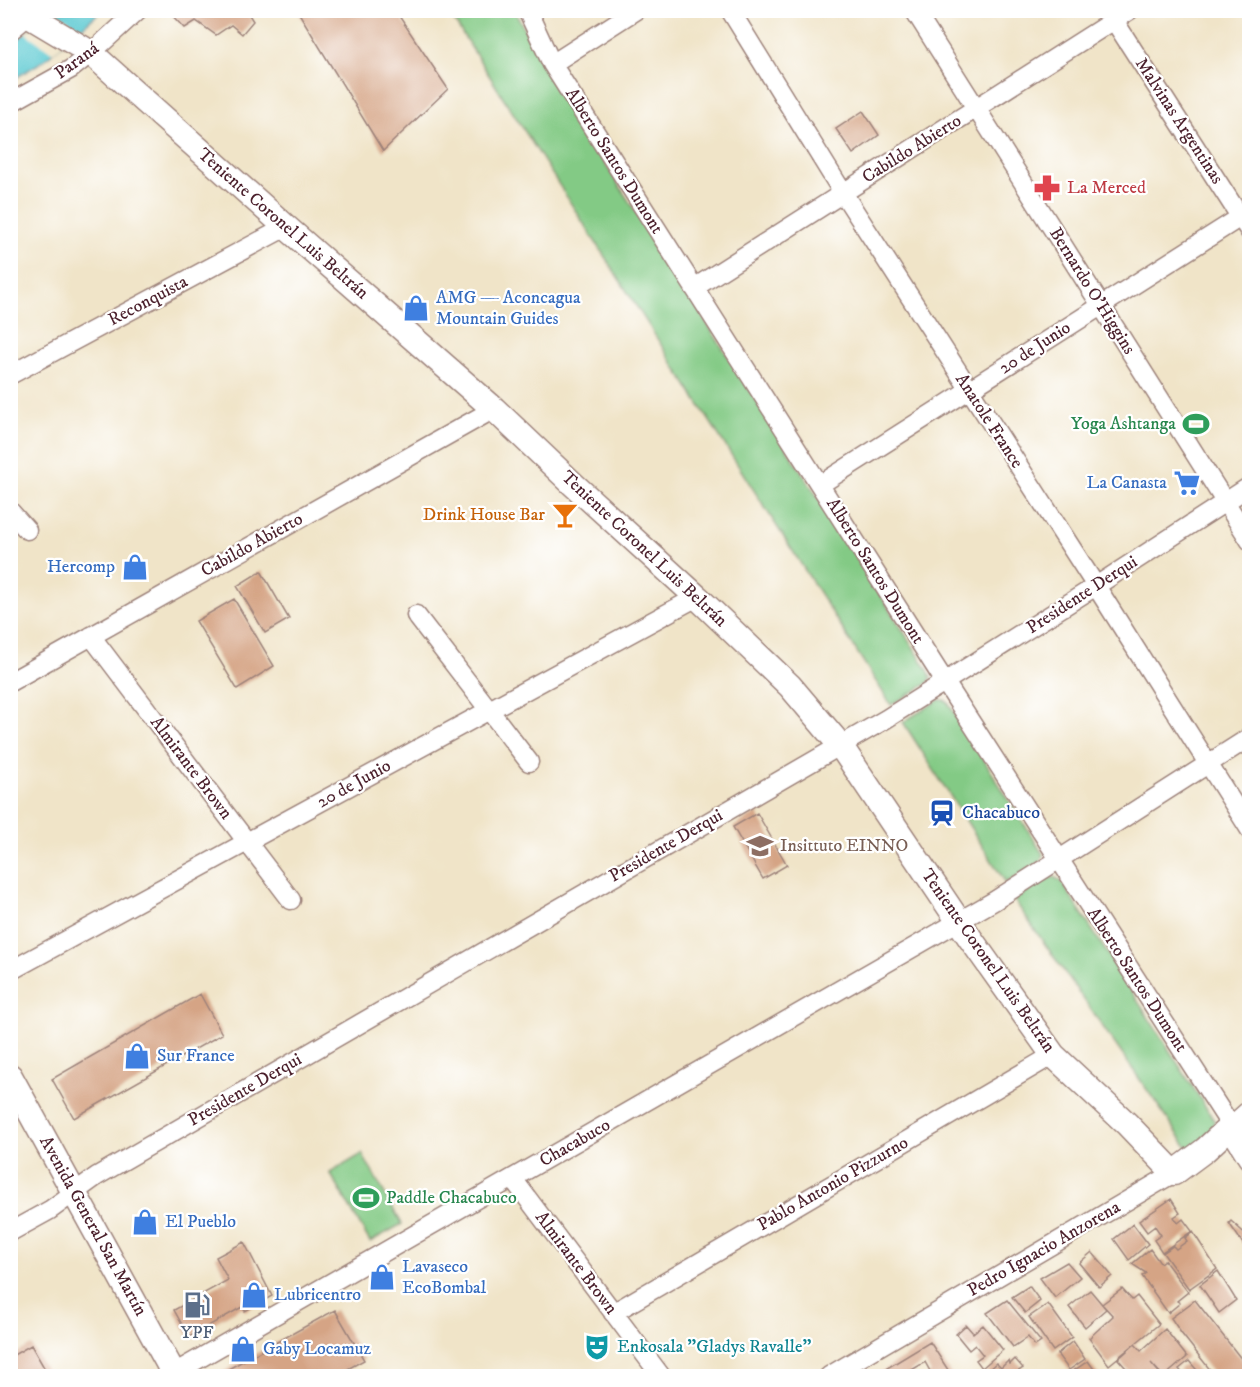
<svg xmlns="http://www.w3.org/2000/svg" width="1260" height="1387" font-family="'IM FELL DW Pica',serif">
  <rect width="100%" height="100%" fill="#fff"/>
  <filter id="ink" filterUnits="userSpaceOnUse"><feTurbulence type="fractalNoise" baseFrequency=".0167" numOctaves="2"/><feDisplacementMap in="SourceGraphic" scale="12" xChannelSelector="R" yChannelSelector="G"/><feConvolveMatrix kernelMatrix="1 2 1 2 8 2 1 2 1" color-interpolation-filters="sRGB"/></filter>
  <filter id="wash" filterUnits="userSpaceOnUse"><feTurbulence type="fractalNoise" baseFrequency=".008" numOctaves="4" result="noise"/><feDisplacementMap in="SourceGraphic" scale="24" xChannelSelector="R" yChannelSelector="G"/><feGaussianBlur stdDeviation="1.35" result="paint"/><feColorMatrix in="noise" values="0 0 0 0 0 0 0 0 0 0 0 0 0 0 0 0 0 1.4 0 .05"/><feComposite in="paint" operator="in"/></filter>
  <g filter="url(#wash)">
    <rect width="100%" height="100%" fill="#f0e4c8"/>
    <path fill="#83ca85" stroke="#667458" stroke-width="1.5" d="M 448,11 L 515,11 L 542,65 L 928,670 L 931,678 L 927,684 L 891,705 Z
      M 939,700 L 945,700 L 948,703 L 1043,854 L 1041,861 L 1006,883 L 903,722 Z
      M 1054,877 L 1061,881 L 1214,1120 L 1214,1127 L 1190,1151 L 1014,900 L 1046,879 Z
      M 362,1154 L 402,1224 L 370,1242 L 330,1173 Z"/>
    <path fill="#5dcad2" stroke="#54747e" stroke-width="1.5" d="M 51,11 L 101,11 L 43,61 L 11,81 L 11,45 Z"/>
    <path fill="#f0e4c8" d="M 51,10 L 54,11 L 81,28 L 53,53 L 25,33 Z"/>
    <g id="blocks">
      <path fill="#d5a485" d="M 172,10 L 246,10 L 253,21 L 242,34 L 231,25 L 216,35 L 196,21 L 185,28 L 170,12 Z
        M 297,10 L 395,10 L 448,89 L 383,151 Z
        M 863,111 L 879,135 L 853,154 L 836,129 Z
        M 261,571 L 289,619 L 265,633 L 237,586 Z
        M 234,599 L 274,666 L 237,689 L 196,621 Z
        M 757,813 L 787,865 L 763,879 L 733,827 Z
        M 200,994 L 222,1034 L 74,1118 L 52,1079 Z
        M 1171,1199 L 1180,1213 L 1174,1217 L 1178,1223 L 1183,1219 L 1192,1231 L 1162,1252 L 1154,1240 L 1161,1235 L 1155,1226 L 1147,1232 L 1139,1221 Z
        M 1231,1221 L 1250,1238 L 1250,1254 L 1229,1223 Z
        M 1133,1224 L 1148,1244 L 1129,1260 L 1114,1239 Z
        M 1193,1232 L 1217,1269 L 1189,1289 L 1163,1253 L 1173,1246 L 1176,1249 L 1187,1241 L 1185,1238 Z
        M 244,1242 L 272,1296 L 245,1311 L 242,1307 L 189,1337 L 174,1310 L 228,1280 L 216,1257 Z
        M 1150,1249 L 1160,1263 L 1164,1260 L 1188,1292 L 1177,1301 L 1180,1303 L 1168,1313 L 1142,1276 L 1146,1273 L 1132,1264 Z
        M 1092,1252 L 1112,1276 L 1099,1287 L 1079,1263 Z
        M 1067,1262 L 1080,1277 L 1055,1298 L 1040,1278 Z
        M 1218,1271 L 1236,1300 L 1219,1313 L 1200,1285 Z
        M 1029,1286 L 1040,1301 L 1025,1313 L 1012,1297 Z
        M 1122,1289 L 1132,1300 L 1137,1296 L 1159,1324 L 1109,1365 L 1089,1338 L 1113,1316 L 1102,1304 Z
        M 1090,1290 L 1106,1309 L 1085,1327 L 1069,1307 Z
        M 1007,1300 L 1041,1342 L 1035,1346 L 1028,1337 L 1013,1347 L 987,1313 Z
        M 1195,1300 L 1250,1370 L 1250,1376 L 1215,1376 L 1181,1333 L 1171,1318 Z
        M 1048,1304 L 1072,1337 L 1053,1351 L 1029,1317 Z
        M 335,1310 L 364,1360 L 335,1376 L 223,1376 L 221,1373 Z
        M 966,1325 L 973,1333 L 983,1325 L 1003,1350 L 982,1368 L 976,1360 L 983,1355 L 975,1345 L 969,1350 L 956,1334 Z
        M 1165,1329 L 1187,1357 L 1165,1376 L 1163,1376 L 1151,1363 L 1162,1376 L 1133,1376 L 1118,1359 L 1135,1344 L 1141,1351 Z
        M 1073,1341 L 1085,1359 L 1069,1370 L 1057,1354 Z
        M 930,1342 L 952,1376 L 926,1376 L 931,1373 L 925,1362 L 910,1371 L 913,1376 L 874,1376 Z
        M 31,1345 L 49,1376 L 10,1376 L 10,1357 Z
        M 1015,1359 L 1023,1368 L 1017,1372 L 1021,1376 L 990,1376 L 986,1372 L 996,1363 L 1001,1368 L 1008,1361 L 1010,1364 Z
        M 1088,1361 L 1099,1376 L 1075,1376 L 1072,1372 Z
        M 1189,1361 L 1202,1376 L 1180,1376 L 1183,1374 L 1179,1369 Z"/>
    </g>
  </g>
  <g filter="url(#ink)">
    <use href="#blocks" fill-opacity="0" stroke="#9d827a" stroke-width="1.5"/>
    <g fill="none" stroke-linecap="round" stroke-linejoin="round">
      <g stroke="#9d827a" stroke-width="21">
        <path id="minor" d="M 527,10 L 552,64 L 945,682 L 1231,1126 L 1250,1109
          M 730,10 L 843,193 L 1096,586 L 1250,830
          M 914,10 L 1250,541
          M 1108,11 L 1250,232
          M 10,31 L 35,10
          M 552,64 L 636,10
          M 10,103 L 71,69 L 91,53 L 138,10
          M 694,288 L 1130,10
          M 10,375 L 286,227
          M 821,484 L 1250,211
          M 10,511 L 27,530
          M 416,615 L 529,762
          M 91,636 L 291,900
          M 10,682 L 494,409
          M 10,971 L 697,597
          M 513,1179 L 661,1376
          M 10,1232 L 50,1210 L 97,1176 L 886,719 L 1096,586 L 1250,486
          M 613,1313 L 1053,1055
          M 169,1376 L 994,901 L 1250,737
          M 829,1376 L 1174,1173"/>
      </g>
      <g stroke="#9d827a" stroke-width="27">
        <path id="major" d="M 23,10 L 29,16 L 91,53 L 286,227 L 494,409 L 574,485 L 697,597 L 790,686 L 840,745 L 970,938 L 1053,1055 L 1127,1124 L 1174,1173 L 1205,1150 L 1231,1126 L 1250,1157
          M 10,1076 L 175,1376"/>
      </g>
      <use href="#minor" stroke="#fff" stroke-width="18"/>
      <use href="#major" stroke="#fff" stroke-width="24"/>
    </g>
  </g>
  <defs>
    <g id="pharmacy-bare" transform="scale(2.07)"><path d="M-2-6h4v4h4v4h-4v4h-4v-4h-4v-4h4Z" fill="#e0444e" stroke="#fff" stroke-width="2.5" paint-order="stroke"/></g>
    <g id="shop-bare" transform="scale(2.07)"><path d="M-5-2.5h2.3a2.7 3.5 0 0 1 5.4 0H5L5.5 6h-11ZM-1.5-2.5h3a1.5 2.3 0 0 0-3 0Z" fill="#3f7fe0" stroke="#fff" stroke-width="2.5" paint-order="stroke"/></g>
    <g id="stadium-bare" transform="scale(2.07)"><path d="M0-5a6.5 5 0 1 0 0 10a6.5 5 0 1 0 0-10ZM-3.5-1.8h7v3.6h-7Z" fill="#2e9e5b" stroke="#fff" stroke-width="2.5" paint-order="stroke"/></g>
    <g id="supermarket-bare" transform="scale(2.07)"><path d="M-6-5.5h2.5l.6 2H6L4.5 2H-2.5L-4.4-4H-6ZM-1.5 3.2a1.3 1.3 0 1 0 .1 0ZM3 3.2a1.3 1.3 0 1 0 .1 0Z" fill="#3f7fe0" stroke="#fff" stroke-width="2.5" paint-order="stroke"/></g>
    <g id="bar-bare" transform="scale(2.07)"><path d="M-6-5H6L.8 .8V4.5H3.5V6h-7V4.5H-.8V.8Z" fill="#e8710a" stroke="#fff" stroke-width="2.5" paint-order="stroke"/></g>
    <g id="station-bare" transform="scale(2.07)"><path d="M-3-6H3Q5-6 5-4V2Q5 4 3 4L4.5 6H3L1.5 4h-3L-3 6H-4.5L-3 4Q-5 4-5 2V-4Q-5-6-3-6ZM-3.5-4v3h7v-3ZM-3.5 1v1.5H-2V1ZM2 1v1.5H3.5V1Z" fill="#1a4fb4" stroke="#fff" stroke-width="2.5" paint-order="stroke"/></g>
    <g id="school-bare" transform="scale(2.07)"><path d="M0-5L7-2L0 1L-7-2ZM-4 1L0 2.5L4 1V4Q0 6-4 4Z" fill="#8d6e63" stroke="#fff" stroke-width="2.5" paint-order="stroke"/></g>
    <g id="fuel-bare" transform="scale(2.07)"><path d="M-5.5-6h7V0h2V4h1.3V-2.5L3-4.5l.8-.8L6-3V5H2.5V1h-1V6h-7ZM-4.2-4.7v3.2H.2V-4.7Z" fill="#5c6f8a" stroke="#fff" stroke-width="2.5" paint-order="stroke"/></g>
    <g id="theatre-bare" transform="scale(2.07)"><path d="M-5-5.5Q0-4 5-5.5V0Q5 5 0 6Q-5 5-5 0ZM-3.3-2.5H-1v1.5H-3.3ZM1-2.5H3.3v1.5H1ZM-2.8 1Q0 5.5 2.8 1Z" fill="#0f9aa8" stroke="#fff" stroke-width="2.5" paint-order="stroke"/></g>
  </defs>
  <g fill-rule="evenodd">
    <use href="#pharmacy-bare" x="1047" y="188"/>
    <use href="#shop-bare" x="416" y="308"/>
    <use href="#stadium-bare" x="1196" y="424"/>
    <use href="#supermarket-bare" x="1187" y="483"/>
    <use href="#bar-bare" x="565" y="515"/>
    <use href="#shop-bare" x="135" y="567"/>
    <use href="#station-bare" x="942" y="813"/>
    <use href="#school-bare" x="760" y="846"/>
    <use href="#shop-bare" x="137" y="1056"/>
    <use href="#stadium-bare" x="366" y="1198"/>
    <use href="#shop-bare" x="145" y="1222"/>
    <use href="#shop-bare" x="382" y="1277"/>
    <use href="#shop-bare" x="254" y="1295"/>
    <use href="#fuel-bare" x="197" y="1305"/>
    <use href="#theatre-bare" x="597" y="1347"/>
    <use href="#shop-bare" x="243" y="1349"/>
  </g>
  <g text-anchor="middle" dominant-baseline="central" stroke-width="4.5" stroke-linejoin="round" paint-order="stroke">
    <g font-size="18" fill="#4a1f2b" stroke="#fff">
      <text transform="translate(77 61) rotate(-36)">Paraná</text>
      <text transform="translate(1179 121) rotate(57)">Malvinas Argentinas</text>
      <text transform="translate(912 149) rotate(-32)">Cabildo Abierto</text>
      <text transform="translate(614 161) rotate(58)">Alberto Santos Dumont</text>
      <text transform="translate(283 224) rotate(41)">Teniente Coronel Luis Beltrán</text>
      <text transform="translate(1092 291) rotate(58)">Bernardo O'Higgins</text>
      <text transform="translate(148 301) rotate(-28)">Reconquista</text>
      <text transform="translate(1035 348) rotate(-33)">20 de Junio</text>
      <text transform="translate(989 421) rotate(57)">Anatole France</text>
      <text transform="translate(252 545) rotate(-29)">Cabildo Abierto</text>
      <text transform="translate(644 549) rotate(43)">Teniente Coronel Luis Beltrán</text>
      <text transform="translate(875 571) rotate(58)">Alberto Santos Dumont</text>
      <text transform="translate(1082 595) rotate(-33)">Presidente Derqui</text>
      <text transform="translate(191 768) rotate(53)">Almirante Brown</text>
      <text transform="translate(354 784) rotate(-29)">20 de Junio</text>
      <text transform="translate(666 846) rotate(-30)">Presidente Derqui</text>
      <text transform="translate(988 961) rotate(55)">Teniente Coronel Luis Beltrán</text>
      <text transform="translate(1137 980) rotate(57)">Alberto Santos Dumont</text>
      <text transform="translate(245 1090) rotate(-30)">Presidente Derqui</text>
      <text transform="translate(575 1143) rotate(-30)">Chacabuco</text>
      <text transform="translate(833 1184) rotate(-30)">Pablo Antonio Pizzurno</text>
      <text transform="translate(93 1226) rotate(61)">Avenida General San Martín</text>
      <text transform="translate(1044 1249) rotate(-30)">Pedro Ignacio Anzorena</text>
      <text transform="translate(576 1263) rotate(53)">Almirante Brown</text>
    </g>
    <g font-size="18" fill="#be3a42" stroke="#fff" text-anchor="start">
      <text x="1067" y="188">La Merced</text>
    </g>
    <g font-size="18" fill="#366cbe" stroke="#fff" text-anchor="start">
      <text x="436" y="298">AMG — Aconcagua<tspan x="436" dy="21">Mountain Guides</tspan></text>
      <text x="1167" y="483" text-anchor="end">La Canasta</text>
      <text x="115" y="567" text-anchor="end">Hercomp</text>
      <text x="157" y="1056">Sur France</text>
      <text x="165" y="1222">El Pueblo</text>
      <text x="402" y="1267">Lavaseco<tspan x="402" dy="21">EcoBombal</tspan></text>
      <text x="274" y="1295">Lubricentro</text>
      <text x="263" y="1349">Gaby Locamuz</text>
    </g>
    <g font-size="18" fill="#27864d" stroke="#fff" text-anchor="end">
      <text x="1176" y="424">Yoga Ashtanga</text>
      <text x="386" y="1198" text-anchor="start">Paddle Chacabuco</text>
    </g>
    <g font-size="18" fill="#c56008" stroke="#fff" text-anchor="end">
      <text x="545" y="515">Drink House Bar</text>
    </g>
    <g font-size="18" fill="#164399" stroke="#fff" text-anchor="start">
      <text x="962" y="813">Chacabuco</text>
    </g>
    <g font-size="18" fill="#785e54" stroke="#fff" text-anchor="start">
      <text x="780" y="846">Insittuto EINNO</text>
    </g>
    <g font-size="18" fill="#4e5e75" stroke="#fff">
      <text x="197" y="1333">YPF</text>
    </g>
    <g font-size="18" fill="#0d838f" stroke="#fff" text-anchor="start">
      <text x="617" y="1347">Enkosala "Gladys Ravalle"</text>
    </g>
  </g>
  <rect width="1260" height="1387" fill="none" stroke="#fff" stroke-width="36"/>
</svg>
